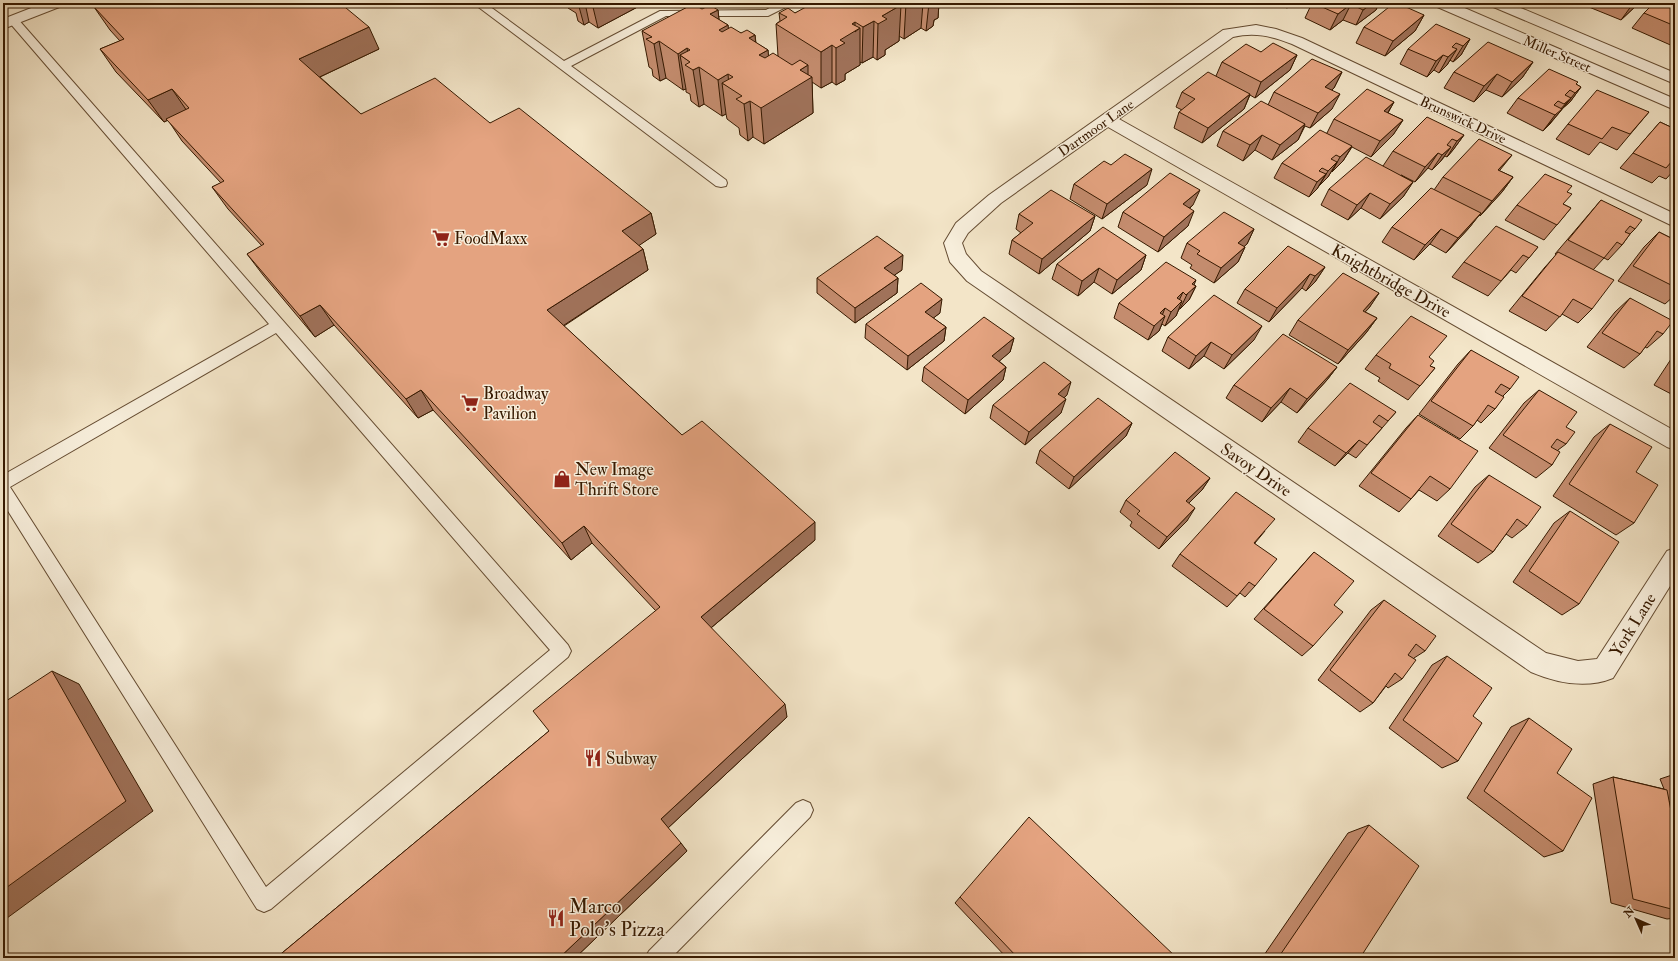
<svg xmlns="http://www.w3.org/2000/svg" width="1678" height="961" font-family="'IM FELL Double Pica',serif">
  <rect width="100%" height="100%" fill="#f3e5c8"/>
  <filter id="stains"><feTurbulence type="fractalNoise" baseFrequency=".005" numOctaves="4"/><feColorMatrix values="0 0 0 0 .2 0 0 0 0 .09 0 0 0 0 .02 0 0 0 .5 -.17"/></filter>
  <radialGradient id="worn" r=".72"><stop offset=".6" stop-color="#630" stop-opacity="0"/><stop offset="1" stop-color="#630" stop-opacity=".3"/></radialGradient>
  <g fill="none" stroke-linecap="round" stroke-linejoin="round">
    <g stroke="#654c32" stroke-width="2">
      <path id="service" d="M 473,3 L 485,3 L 564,61 L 660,11 L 766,10 L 778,3 L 791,3 L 790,5 L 768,16 L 666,16 L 571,66 L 726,180 L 727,183 L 726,186 L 721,187 L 716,186 Z
        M 13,17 L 17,18 L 568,645 L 571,651 L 568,657 L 271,909 L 264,912 L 257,909 L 3,503 L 3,475 L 269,324 L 9,22 L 8,20 ZM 276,333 L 550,650 L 266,887 L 10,487 Z
        M 803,800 L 810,803 L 813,810 L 810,817 L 671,958 L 645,958 L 649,951 L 796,803 Z"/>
    </g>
    <g stroke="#654c32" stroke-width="2">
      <path id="minor" d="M 1256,25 L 1276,29 L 1302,38 L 1675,214 L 1675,227 L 1292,44 C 1271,36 1255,32 1233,37 L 1119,119 L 1675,431 L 1675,450 L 1667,447 L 1108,127 L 1001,203 L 968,233 L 962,243 L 966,254 L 981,271 L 1546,653 L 1578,661 L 1597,659 L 1667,551 L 1675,548 L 1675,578 L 1613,678 C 1586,689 1557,683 1531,672 L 967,281 L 950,262 L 944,243 L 956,223 L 989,195 L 1223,30 Z"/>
    </g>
    <g stroke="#654c32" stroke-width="2">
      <path id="tertiary" d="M 44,3 L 64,3 L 62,6 L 3,29 L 3,19 Z
        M 1433,3 L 1453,3 L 1675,99 L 1675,110 L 1435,6 Z
        M 1489,3 L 1509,3 L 1675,73 L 1675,84 L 1491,6 Z"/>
    </g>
    <use href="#service" fill="#f7eedb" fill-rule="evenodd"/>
    <use href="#minor" fill="#f7eedb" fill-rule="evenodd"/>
    <use href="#tertiary" fill="#f7eedb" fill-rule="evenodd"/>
  </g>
  <path fill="#c48c6e" stroke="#361900" d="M 561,3 L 645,3 L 598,28 L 589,22 L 584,25 L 578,21 L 576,13 L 568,8 L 567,4 L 564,5 Z
    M 818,3 L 939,3 L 938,18 L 934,20 L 933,26 L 926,31 L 921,28 L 904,39 L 899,36 L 899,41 L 885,50 L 885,55 L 877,60 L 873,57 L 862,63 L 860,62 L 860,65 L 845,74 L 845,80 L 836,85 L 832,82 L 821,88 L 812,82 L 813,113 L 764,144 L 753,137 L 748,141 L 740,135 L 739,128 L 727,119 L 726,114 L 722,116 L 704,104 L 699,107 L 691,101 L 690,94 L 686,92 L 686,89 L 683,90 L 666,78 L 660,81 L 653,76 L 652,69 L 649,67 L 642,31 L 718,10 L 719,20 L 728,25 L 728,29 L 741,33 L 755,35 L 756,43 L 768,50 L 768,56 L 778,56 L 776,24 L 780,21 L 779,13 L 795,13 L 818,4 Z
    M 952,3 L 964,3 L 959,6 Z
    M 1277,3 L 1293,3 L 1287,8 Z
    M 1312,3 L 1379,3 L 1376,10 L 1356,25 L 1343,20 L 1330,30 L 1305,18 Z
    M 1579,3 L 1639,3 L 1621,20 Z
    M 1675,3 L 1675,47 L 1632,28 L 1644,13 Z
    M 94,7 L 379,49 L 320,77 L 361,114 L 490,123 L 651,213 L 656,234 L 639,245 L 643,249 L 648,270 L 564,326 L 682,435 L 815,540 L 711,628 L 787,717 L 668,828 L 687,851 L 575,958 L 276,958 L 549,731 L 656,611 L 592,543 L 571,560 L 433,410 L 418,418 L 334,325 L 315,337 L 263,275 L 247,254 L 262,246 L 228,209 L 212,187 L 221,183 L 182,141 L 168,120 L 164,122 L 116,72 L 100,49 L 120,41 L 110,30 Z
    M 1424,15 L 1415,31 L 1385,56 L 1356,43 L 1364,27 Z
    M 1470,39 L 1461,55 L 1453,62 L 1450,60 L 1447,65 L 1439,73 L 1434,70 L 1427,77 L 1400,64 L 1408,49 Z
    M 1261,52 L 1297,55 L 1290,70 L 1255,98 L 1250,95 L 1244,109 L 1202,143 L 1174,128 L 1179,112 L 1182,110 L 1176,107 L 1182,92 L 1216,76 L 1222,62 Z
    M 1533,62 L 1522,78 L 1502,97 L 1486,90 L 1474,102 L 1444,88 L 1454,72 Z
    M 1342,72 L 1334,88 L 1332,90 L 1332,109 L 1310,128 L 1305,126 L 1298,140 L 1272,160 L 1255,150 L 1243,161 L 1217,146 L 1223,131 L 1268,105 L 1274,92 Z
    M 1576,84 L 1581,87 L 1570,102 L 1563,108 L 1550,124 L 1543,131 L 1507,113 L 1518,98 Z
    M 1394,102 L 1388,113 L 1403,120 L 1393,135 L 1371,157 L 1352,147 L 1343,161 L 1331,172 L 1328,177 L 1319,186 L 1317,189 L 1309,197 L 1274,178 L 1282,163 L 1327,133 L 1334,119 Z
    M 1649,112 L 1617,150 L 1600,142 L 1589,155 L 1556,139 L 1568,124 Z
    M 1660,122 L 1675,129 L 1675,169 L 1666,179 L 1659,176 L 1652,183 L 1620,168 Z
    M 1464,135 L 1453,150 L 1447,157 L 1445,156 L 1440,162 L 1432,170 L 1428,168 L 1415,182 L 1401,175 L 1413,182 L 1403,197 L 1380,219 L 1361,208 L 1348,220 L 1321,205 L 1329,189 L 1383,166 L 1393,151 Z
    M 1111,165 L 1147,185 L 1102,219 L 1070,199 L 1074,184 Z
    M 1500,171 L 1513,177 L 1502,192 L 1480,216 L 1479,215 L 1469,228 L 1446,253 L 1430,244 L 1414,260 L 1382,242 L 1392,227 L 1434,190 L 1443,177 Z
    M 1567,192 L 1563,204 L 1571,208 L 1544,240 L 1505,220 L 1517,205 Z
    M 1601,200 L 1635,229 L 1630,234 L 1622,245 L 1608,260 L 1604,258 L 1593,270 L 1592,309 L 1578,323 L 1562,314 L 1546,331 L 1509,311 L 1545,267 L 1556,255 L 1555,254 Z
    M 1193,205 L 1190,208 L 1188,226 L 1158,252 L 1118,227 L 1123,212 Z
    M 1019,214 L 1095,216 L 1090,231 L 1039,274 L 1009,254 L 1012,240 L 1021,233 L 1016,229 Z
    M 1254,229 L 1247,244 L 1244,246 L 1245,247 L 1238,262 L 1214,283 L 1190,268 L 1192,265 L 1181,258 L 1187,243 Z
    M 1659,232 L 1675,240 L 1675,295 L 1665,304 L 1618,281 L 1644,247 Z
    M 1538,247 L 1516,273 L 1511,270 L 1488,296 L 1452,277 L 1464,262 Z
    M 1146,255 L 1141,270 L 1112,294 L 1094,282 L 1078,296 L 1052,279 L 1057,264 Z
    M 1325,267 L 1315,282 L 1306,291 L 1302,288 L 1269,322 L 1237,303 L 1245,289 Z
    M 902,270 L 894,275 L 898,278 L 897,293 L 855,323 L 817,293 L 817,278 Z
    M 1194,285 L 1196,286 L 1189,300 L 1180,309 L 1179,309 L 1176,316 L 1165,326 L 1162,324 L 1159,331 L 1148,340 L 1114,318 L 1119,303 Z
    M 1379,293 L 1369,308 L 1365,312 L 1377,318 L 1366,333 L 1338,364 L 1289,335 L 1298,320 Z
    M 1630,298 L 1663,334 L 1647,348 L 1645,347 L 1640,354 L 1624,368 L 1587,347 L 1615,312 Z
    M 940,313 L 933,318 L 946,327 L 944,341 L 907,370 L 865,338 L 866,324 Z
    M 1168,337 L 1254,340 L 1224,369 L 1204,356 L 1189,369 L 1162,351 Z
    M 1014,338 L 1010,352 L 999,361 L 1006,367 L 1003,380 L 965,414 L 922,381 L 924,367 Z
    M 1471,350 L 1510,389 L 1503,396 L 1495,409 L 1481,423 L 1477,420 L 1473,426 L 1460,439 L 1419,414 L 1458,364 Z
    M 1675,353 L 1675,396 L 1654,385 Z
    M 1376,355 L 1429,357 L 1430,366 L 1435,368 L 1408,400 L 1378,381 L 1380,378 L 1365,369 Z
    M 1337,367 L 1327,380 L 1297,413 L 1281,402 L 1262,422 L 1226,398 L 1234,385 Z
    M 1539,390 L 1566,427 L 1566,444 L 1558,450 L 1552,465 L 1536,478 L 1489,448 L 1524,403 Z
    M 1067,395 L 1064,398 L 1061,413 L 1025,445 L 990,418 L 993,405 Z
    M 1396,412 L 1356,458 L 1348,453 L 1335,466 L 1298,442 L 1308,428 Z
    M 1418,415 L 1450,489 L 1437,501 L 1419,490 L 1411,499 L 1399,512 L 1359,486 L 1406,428 Z
    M 1132,423 L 1126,436 L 1069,489 L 1036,463 L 1040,450 Z
    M 1610,424 L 1636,472 L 1634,523 L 1616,535 L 1553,496 L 1594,437 Z
    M 1489,475 L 1527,526 L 1512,538 L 1506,534 L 1493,552 L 1478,563 L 1438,536 L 1475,487 Z
    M 1210,478 L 1202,490 L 1188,503 L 1187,521 L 1159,549 L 1130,526 L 1132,522 L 1120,512 L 1126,500 Z
    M 1570,511 L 1579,604 L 1562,615 L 1513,582 L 1554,523 Z
    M 1265,531 L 1255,543 L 1255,586 L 1245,597 L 1240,593 L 1227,607 L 1172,566 L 1180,554 Z
    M 1314,552 L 1334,605 L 1313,646 L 1302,656 L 1254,619 Z
    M 1384,600 L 1425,651 L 1414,658 L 1402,679 L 1388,688 L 1386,686 L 1373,703 L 1360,712 L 1318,680 L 1371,610 Z
    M 1447,656 L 1473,716 L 1458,761 L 1442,768 L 1389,728 L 1432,665 Z
    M 1529,718 L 1557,773 L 1563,851 L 1544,857 L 1467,798 L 1511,727 Z
    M 1675,774 L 1675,814 L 1669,801 L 1675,832 L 1675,918 L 1667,919 L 1611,903 L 1593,784 L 1613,777 L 1664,789 L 1660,779 Z
    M 1369,825 L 1360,958 L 1262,958 L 1348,833 Z
    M 960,897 L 1177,958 L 1007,958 L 955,903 Z"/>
  <path fill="#a0725a" stroke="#361900" d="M 578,3 L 585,3 L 589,22 L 584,25 Z
    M 592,3 L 645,3 L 598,28 Z
    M 906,3 L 923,3 L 921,28 L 904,39 Z
    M 929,3 L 939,3 L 938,18 L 934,20 L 933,26 L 926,31 Z
    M 959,3 L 964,3 L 959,6 Z
    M 1289,3 L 1293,3 L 1287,8 Z
    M 1373,3 L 1379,3 L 1376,10 L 1356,25 L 1363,10 Z
    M 1634,3 L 1639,3 L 1621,20 L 1632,5 Z
    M 1351,4 L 1343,20 L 1330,30 L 1338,14 Z
    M 901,5 L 899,41 L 885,50 L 885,55 L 877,60 L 878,24 L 882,16 Z
    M 718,10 L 720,29 L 728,25 L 732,62 L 710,14 Z
    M 1424,15 L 1415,31 L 1385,56 L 1393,41 Z
    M 874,21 L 873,57 L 862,63 L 863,27 Z
    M 855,22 L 855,32 L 860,28 L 860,65 L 845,74 L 845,80 L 836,85 L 836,48 L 840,40 L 852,24 Z
    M 369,27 L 379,49 L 311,81 L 299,59 Z
    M 755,35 L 758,71 L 749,38 Z
    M 1470,39 L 1461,55 L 1453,62 L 1463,46 Z
    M 659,41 L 666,78 L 660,81 L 654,44 Z
    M 832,45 L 832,82 L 821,88 L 821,52 Z
    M 687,48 L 689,61 L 680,55 L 686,89 L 683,90 L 678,54 Z
    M 1457,49 L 1447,65 L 1439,73 L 1448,57 Z
    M 768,50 L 771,86 L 759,55 Z
    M 1297,55 L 1290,70 L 1255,98 L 1261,82 Z
    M 1443,55 L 1434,70 L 1427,77 L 1436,61 Z
    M 1533,62 L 1522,78 L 1502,97 L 1512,82 Z
    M 808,65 L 808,79 L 812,77 L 813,113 L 764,144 L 761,108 L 800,70 Z
    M 699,67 L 704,104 L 699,107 L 693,70 Z
    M 1342,72 L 1334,88 L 1318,102 L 1325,87 Z
    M 728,74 L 729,87 L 722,83 L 726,114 L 722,116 L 718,80 Z
    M 1497,74 L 1486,90 L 1474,102 L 1484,86 Z
    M 1581,87 L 1570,102 L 1563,108 L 1575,93 Z
    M 172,89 L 187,111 L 164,122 L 148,100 Z
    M 1250,94 L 1244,109 L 1202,143 L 1208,128 Z
    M 1340,94 L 1332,109 L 1310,128 L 1318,113 Z
    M 1571,98 L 1559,113 L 1543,131 L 1555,115 Z
    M 750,101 L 753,137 L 748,141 L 744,104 Z
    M 1394,102 L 1385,117 L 1384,111 Z
    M 1403,120 L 1393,135 L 1371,157 L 1380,141 Z
    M 1305,124 L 1298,140 L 1272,160 L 1280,145 Z
    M 1262,135 L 1255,150 L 1243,161 L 1250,145 Z
    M 1464,135 L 1453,150 L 1447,157 L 1457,141 Z
    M 1352,146 L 1343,161 L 1332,172 L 1340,157 Z
    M 1451,147 L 1440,162 L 1432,170 L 1442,155 Z
    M 1438,153 L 1428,168 L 1415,182 L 1425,167 Z
    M 1512,155 L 1500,170 L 1486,185 L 1498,170 Z
    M 1337,162 L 1328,177 L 1319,186 L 1328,171 Z
    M 1152,169 L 1147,185 L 1102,219 L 1107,204 Z
    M 1326,174 L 1317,189 L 1309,197 L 1317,182 Z
    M 1513,177 L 1502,192 L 1480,216 L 1492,201 Z
    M 1413,182 L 1403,197 L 1380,219 L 1390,204 Z
    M 1200,190 L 1193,205 L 1176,219 L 1183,204 Z
    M 1370,193 L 1361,208 L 1348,220 L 1357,205 Z
    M 1194,211 L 1188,226 L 1158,252 L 1164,237 Z
    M 651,213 L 656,234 L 628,253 L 622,231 Z
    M 1481,213 L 1469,228 L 1446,253 L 1458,238 Z
    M 1095,216 L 1090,231 L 1039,274 L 1042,259 Z
    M 1254,229 L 1247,244 L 1231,258 L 1238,243 Z
    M 1441,229 L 1430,244 L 1414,260 L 1425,245 Z
    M 1245,247 L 1238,262 L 1214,283 L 1221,268 Z
    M 643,249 L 648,270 L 555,331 L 547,310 Z
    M 903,255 L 902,270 L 883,283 L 884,268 Z
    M 1146,255 L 1141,270 L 1112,294 L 1117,280 Z
    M 1325,267 L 1315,282 L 1306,291 L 1315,276 Z
    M 1099,268 L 1094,282 L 1078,296 L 1082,281 Z
    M 1310,274 L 1302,288 L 1269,322 L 1277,308 Z
    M 898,278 L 897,293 L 855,323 L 855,308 Z
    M 1196,280 L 1192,290 L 1196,286 L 1189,300 L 1180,309 L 1192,284 Z
    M 1183,292 L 1176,307 L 1182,301 L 1176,316 L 1165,326 L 1177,298 Z
    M 1379,293 L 1369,308 L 1353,325 L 1363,311 Z
    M 942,299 L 940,313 L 923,326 L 925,312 Z
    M 320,305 L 334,325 L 315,337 L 300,316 Z
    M 1165,308 L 1160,321 L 1165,316 L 1159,331 L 1148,340 L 1160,313 Z
    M 1377,318 L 1366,333 L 1338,364 L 1348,350 Z
    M 1262,326 L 1254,340 L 1224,369 L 1232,355 Z
    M 946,327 L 944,341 L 907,370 L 908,356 Z
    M 1014,338 L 1010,352 L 989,370 L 992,356 Z
    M 1211,342 L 1204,356 L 1189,369 L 1196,356 Z
    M 1006,367 L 1003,380 L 965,414 L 968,400 Z
    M 1337,367 L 1327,380 L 1297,413 L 1307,399 Z
    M 1071,382 L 1067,395 L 1054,407 L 1058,394 Z
    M 1290,388 L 1281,402 L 1262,422 L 1271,408 Z
    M 421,390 L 433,410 L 418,418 L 406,399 Z
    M 1066,399 L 1061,413 L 1025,445 L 1029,432 Z
    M 1132,423 L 1126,436 L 1069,489 L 1074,477 Z
    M 1359,440 L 1348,453 L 1335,466 L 1346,453 Z
    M 1210,478 L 1202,490 L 1178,514 L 1186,501 Z
    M 1195,508 L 1187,521 L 1159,549 L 1167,537 Z
    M 815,522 L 815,540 L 706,632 L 701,617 Z
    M 584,526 L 592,543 L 571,560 L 562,543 Z
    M 52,671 L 79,684 L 153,811 L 3,921 L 3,890 Z
    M 785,704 L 787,717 L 668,828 L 661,819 Z
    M 681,843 L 687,851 L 575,958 L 559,958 Z"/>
  <path fill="#e4a380" stroke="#361900" d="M 104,3 L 340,3 L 369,27 L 299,59 L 361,114 L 435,78 L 490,123 L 519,108 L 651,213 L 622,231 L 643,249 L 547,310 L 682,435 L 702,421 L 815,522 L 701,617 L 785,704 L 661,819 L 681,843 L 559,958 L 276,958 L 549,731 L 533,711 L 660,607 L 584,526 L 562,543 L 421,390 L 406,399 L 320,305 L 300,316 L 247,254 L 264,244 L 212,187 L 224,181 L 166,119 L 189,108 L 172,89 L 148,100 L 100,49 L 124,39 L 94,7 Z
    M 813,3 L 817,3 L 823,7 L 826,5 L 823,3 L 898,3 L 901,5 L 882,16 L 887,19 L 878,24 L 874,21 L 863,27 L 855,22 L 852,24 L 860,28 L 840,40 L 845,43 L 836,48 L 832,45 L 821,52 L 776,24 L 787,17 L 779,13 L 788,8 L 795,13 Z
    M 1313,3 L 1373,3 L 1363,10 L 1351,4 L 1338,14 Z
    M 1394,3 L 1397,3 L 1424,15 L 1393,41 L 1364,27 Z
    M 1628,3 L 1634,3 L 1632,5 Z
    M 1654,3 L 1675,3 L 1675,26 L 1644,13 Z
    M 693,4 L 702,9 L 710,5 L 718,10 L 710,14 L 728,25 L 719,30 L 722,32 L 731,27 L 741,33 L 747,30 L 755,35 L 749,38 L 768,50 L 759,55 L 765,58 L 773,53 L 792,65 L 800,60 L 808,65 L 800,70 L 812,77 L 761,108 L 750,101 L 744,104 L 736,99 L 742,96 L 722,83 L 733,77 L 728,74 L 718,80 L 699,67 L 693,70 L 685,65 L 690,62 L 680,55 L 690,50 L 687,48 L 678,54 L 659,41 L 654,44 L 646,39 L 652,37 L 642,31 Z
    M 1436,24 L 1470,39 L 1463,46 L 1456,43 L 1452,47 L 1457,49 L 1448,57 L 1443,55 L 1436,61 L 1408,49 Z
    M 1488,42 L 1533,62 L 1512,82 L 1497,74 L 1484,86 L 1454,72 Z
    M 1273,43 L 1297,55 L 1261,82 L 1222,62 L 1246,44 L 1261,52 Z
    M 1312,59 L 1342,72 L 1325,87 L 1340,94 L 1318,113 L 1274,92 Z
    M 1549,69 L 1578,82 L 1576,84 L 1581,87 L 1575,93 L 1570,90 L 1565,95 L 1571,98 L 1564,104 L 1558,101 L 1554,105 L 1562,109 L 1555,115 L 1518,98 Z
    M 1208,72 L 1250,94 L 1208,128 L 1179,112 L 1195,99 L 1182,92 Z
    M 1367,89 L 1394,102 L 1384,111 L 1403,120 L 1380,141 L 1334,119 Z
    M 1597,90 L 1649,112 L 1630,134 L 1612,127 L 1602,139 L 1568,124 Z
    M 1261,101 L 1305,124 L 1280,145 L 1262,135 L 1250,145 L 1223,131 Z
    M 1427,117 L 1464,135 L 1457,141 L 1452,139 L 1447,145 L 1451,147 L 1442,155 L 1438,153 L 1425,167 L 1393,151 Z
    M 1660,122 L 1675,129 L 1675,161 L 1673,160 L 1666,168 L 1633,153 Z
    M 1320,130 L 1352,146 L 1340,157 L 1336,155 L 1331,159 L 1337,162 L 1328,171 L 1322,168 L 1319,171 L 1326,174 L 1317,182 L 1282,163 Z
    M 1479,139 L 1512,155 L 1498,170 L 1513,177 L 1492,201 L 1443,177 Z
    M 1125,154 L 1152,169 L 1107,204 L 1074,184 L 1104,161 L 1111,165 Z
    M 1366,157 L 1413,182 L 1390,204 L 1370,193 L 1357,205 L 1329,189 Z
    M 1170,173 L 1200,190 L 1183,204 L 1194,211 L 1164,237 L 1123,212 Z
    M 1545,174 L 1572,186 L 1567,192 L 1572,194 L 1563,204 L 1571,208 L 1557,225 L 1517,205 Z
    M 1431,188 L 1481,213 L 1458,238 L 1441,229 L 1425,245 L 1392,227 Z
    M 1051,190 L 1095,216 L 1042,259 L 1012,240 L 1033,223 L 1019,214 Z
    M 1601,200 L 1642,220 L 1635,229 L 1630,226 L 1625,232 L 1630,234 L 1622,245 L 1617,242 L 1604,258 L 1568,240 Z
    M 1224,212 L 1254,229 L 1238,243 L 1245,247 L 1221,268 L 1197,254 L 1200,251 L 1187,243 Z
    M 1496,226 L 1538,247 L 1529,258 L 1523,255 L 1501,281 L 1464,262 Z
    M 1103,227 L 1146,255 L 1117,280 L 1099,268 L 1082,281 L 1057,264 Z
    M 1659,232 L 1675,240 L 1675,287 L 1633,266 Z
    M 877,236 L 903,255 L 884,268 L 898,278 L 855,308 L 817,278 Z
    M 1288,246 L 1325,267 L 1315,276 L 1310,274 L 1277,308 L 1245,289 Z
    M 1558,252 L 1614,280 L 1592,309 L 1573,299 L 1560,317 L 1522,296 Z
    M 1166,262 L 1196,280 L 1192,284 L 1196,286 L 1186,295 L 1183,292 L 1177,298 L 1182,301 L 1171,312 L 1165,308 L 1160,313 L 1165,316 L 1154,326 L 1119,303 Z
    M 1343,273 L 1379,293 L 1363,311 L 1377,318 L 1348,350 L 1298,320 Z
    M 921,283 L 942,299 L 925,312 L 946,327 L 908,356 L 866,324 Z
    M 1214,295 L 1262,326 L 1232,355 L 1211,342 L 1196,356 L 1168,337 Z
    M 1630,298 L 1673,321 L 1663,334 L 1657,331 L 1640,354 L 1602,333 Z
    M 1411,316 L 1447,336 L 1429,357 L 1434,361 L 1430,366 L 1435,368 L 1420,386 L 1389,368 L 1391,364 L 1376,355 Z
    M 984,317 L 1014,338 L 992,356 L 1006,367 L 968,400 L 924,367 Z
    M 1283,334 L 1337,367 L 1307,399 L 1290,388 L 1271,408 L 1234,385 Z
    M 1471,350 L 1519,377 L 1510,389 L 1501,384 L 1495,392 L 1504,397 L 1495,409 L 1488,405 L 1473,426 L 1431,401 Z
    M 1044,362 L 1071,382 L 1058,394 L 1066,399 L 1029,432 L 993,405 Z
    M 1675,365 L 1675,374 L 1671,371 Z
    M 1350,383 L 1396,412 L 1388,421 L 1379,415 L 1373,422 L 1382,428 L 1367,445 L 1359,440 L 1346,453 L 1308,428 Z
    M 1539,390 L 1577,412 L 1566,427 L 1575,432 L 1566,444 L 1557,439 L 1551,447 L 1560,452 L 1552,465 L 1503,435 Z
    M 1098,398 L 1132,423 L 1074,477 L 1040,450 Z
    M 1418,415 L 1478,451 L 1450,489 L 1430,476 L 1411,499 L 1371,473 Z
    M 1610,424 L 1652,447 L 1636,472 L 1658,485 L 1634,523 L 1569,484 Z
    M 1175,452 L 1210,478 L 1186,501 L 1195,508 L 1167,537 L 1137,514 L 1140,511 L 1126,500 Z
    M 1489,475 L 1541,507 L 1527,526 L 1517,519 L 1493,552 L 1451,524 Z
    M 1236,492 L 1275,519 L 1254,543 L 1277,559 L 1255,586 L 1249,582 L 1237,596 L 1180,554 Z
    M 1570,511 L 1619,542 L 1579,604 L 1529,571 Z
    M 1314,552 L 1354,581 L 1334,605 L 1343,612 L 1313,646 L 1264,609 Z
    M 1384,600 L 1436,636 L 1425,651 L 1416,644 L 1408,655 L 1416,660 L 1402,679 L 1395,673 L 1373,703 L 1330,670 Z
    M 1447,656 L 1492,688 L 1473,716 L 1482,723 L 1458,761 L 1403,720 Z
    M 52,671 L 126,801 L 3,890 L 3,703 Z
    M 1529,718 L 1572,749 L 1557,773 L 1592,798 L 1563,851 L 1484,791 Z
    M 1613,777 L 1667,790 L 1675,832 L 1675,910 L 1633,899 Z
    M 1029,817 L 1177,958 L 1018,958 L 960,897 Z
    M 1369,825 L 1419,866 L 1360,958 L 1278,958 Z"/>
  <defs>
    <g id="supermarket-bare" transform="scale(1.38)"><path d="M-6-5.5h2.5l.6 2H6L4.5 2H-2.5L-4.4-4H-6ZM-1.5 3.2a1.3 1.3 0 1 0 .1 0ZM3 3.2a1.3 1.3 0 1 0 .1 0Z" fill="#8f2418" stroke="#f7eedb" stroke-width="2.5" paint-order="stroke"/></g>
    <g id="shop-bare" transform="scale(1.38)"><path d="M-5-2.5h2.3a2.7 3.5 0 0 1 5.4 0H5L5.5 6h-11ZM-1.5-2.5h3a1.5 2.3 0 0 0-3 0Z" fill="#8f2418" stroke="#f7eedb" stroke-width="2.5" paint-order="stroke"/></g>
    <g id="restaurant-bare" transform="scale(1.38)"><path d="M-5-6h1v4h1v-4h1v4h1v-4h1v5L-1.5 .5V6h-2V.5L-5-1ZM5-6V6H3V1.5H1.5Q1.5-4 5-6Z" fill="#8f2418" stroke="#f7eedb" stroke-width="2.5" paint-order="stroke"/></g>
  </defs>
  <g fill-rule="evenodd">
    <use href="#supermarket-bare" x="441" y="238"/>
    <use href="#supermarket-bare" x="470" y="403"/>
    <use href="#shop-bare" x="562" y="479"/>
    <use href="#restaurant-bare" x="593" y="758"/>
    <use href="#restaurant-bare" x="556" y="918"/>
  </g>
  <g text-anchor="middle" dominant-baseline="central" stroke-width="3" stroke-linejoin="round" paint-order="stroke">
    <g font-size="14" fill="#361900" stroke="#f7eedb">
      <text transform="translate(1557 54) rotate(23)">Miller Street</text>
      <text transform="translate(1463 120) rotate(25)">Brunswick Drive</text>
      <text transform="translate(1096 128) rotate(-35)">Dartmoor Lane</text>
    </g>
    <g font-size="17" fill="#361900" stroke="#f7eedb" text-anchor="start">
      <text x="454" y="238">FoodMaxx</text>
      <text x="483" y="393">Broadway<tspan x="483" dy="20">Pavilion</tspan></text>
      <text x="575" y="469">New Image<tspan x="575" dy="20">Thrift Store</tspan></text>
      <text x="606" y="758">Subway</text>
    </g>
    <g font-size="17" fill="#361900" stroke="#f7eedb">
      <text transform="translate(1391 281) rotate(29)">Knightbridge Drive</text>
      <text transform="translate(1256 470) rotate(34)">Savoy Drive</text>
      <text transform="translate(1633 625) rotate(-58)">York Lane</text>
    </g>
    <g font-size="20" fill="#361900" stroke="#f7eedb" text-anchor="start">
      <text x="569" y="906">Marco<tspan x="569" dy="23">Polo's Pizza</tspan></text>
    </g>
  </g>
  <rect width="1678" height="961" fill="none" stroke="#f3e5c8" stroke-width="16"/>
  <rect x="4" y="4" width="1670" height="953" fill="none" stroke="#361900" stroke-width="2"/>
  <rect x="8" y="8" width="1662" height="945" fill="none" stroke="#361900"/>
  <g transform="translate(1636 919) rotate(315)" stroke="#f7eedb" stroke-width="3" paint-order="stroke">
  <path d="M0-3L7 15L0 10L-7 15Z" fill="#361900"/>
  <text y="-6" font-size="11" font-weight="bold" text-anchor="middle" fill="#361900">N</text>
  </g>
  <rect width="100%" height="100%" filter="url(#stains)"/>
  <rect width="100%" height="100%" fill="url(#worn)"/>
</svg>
